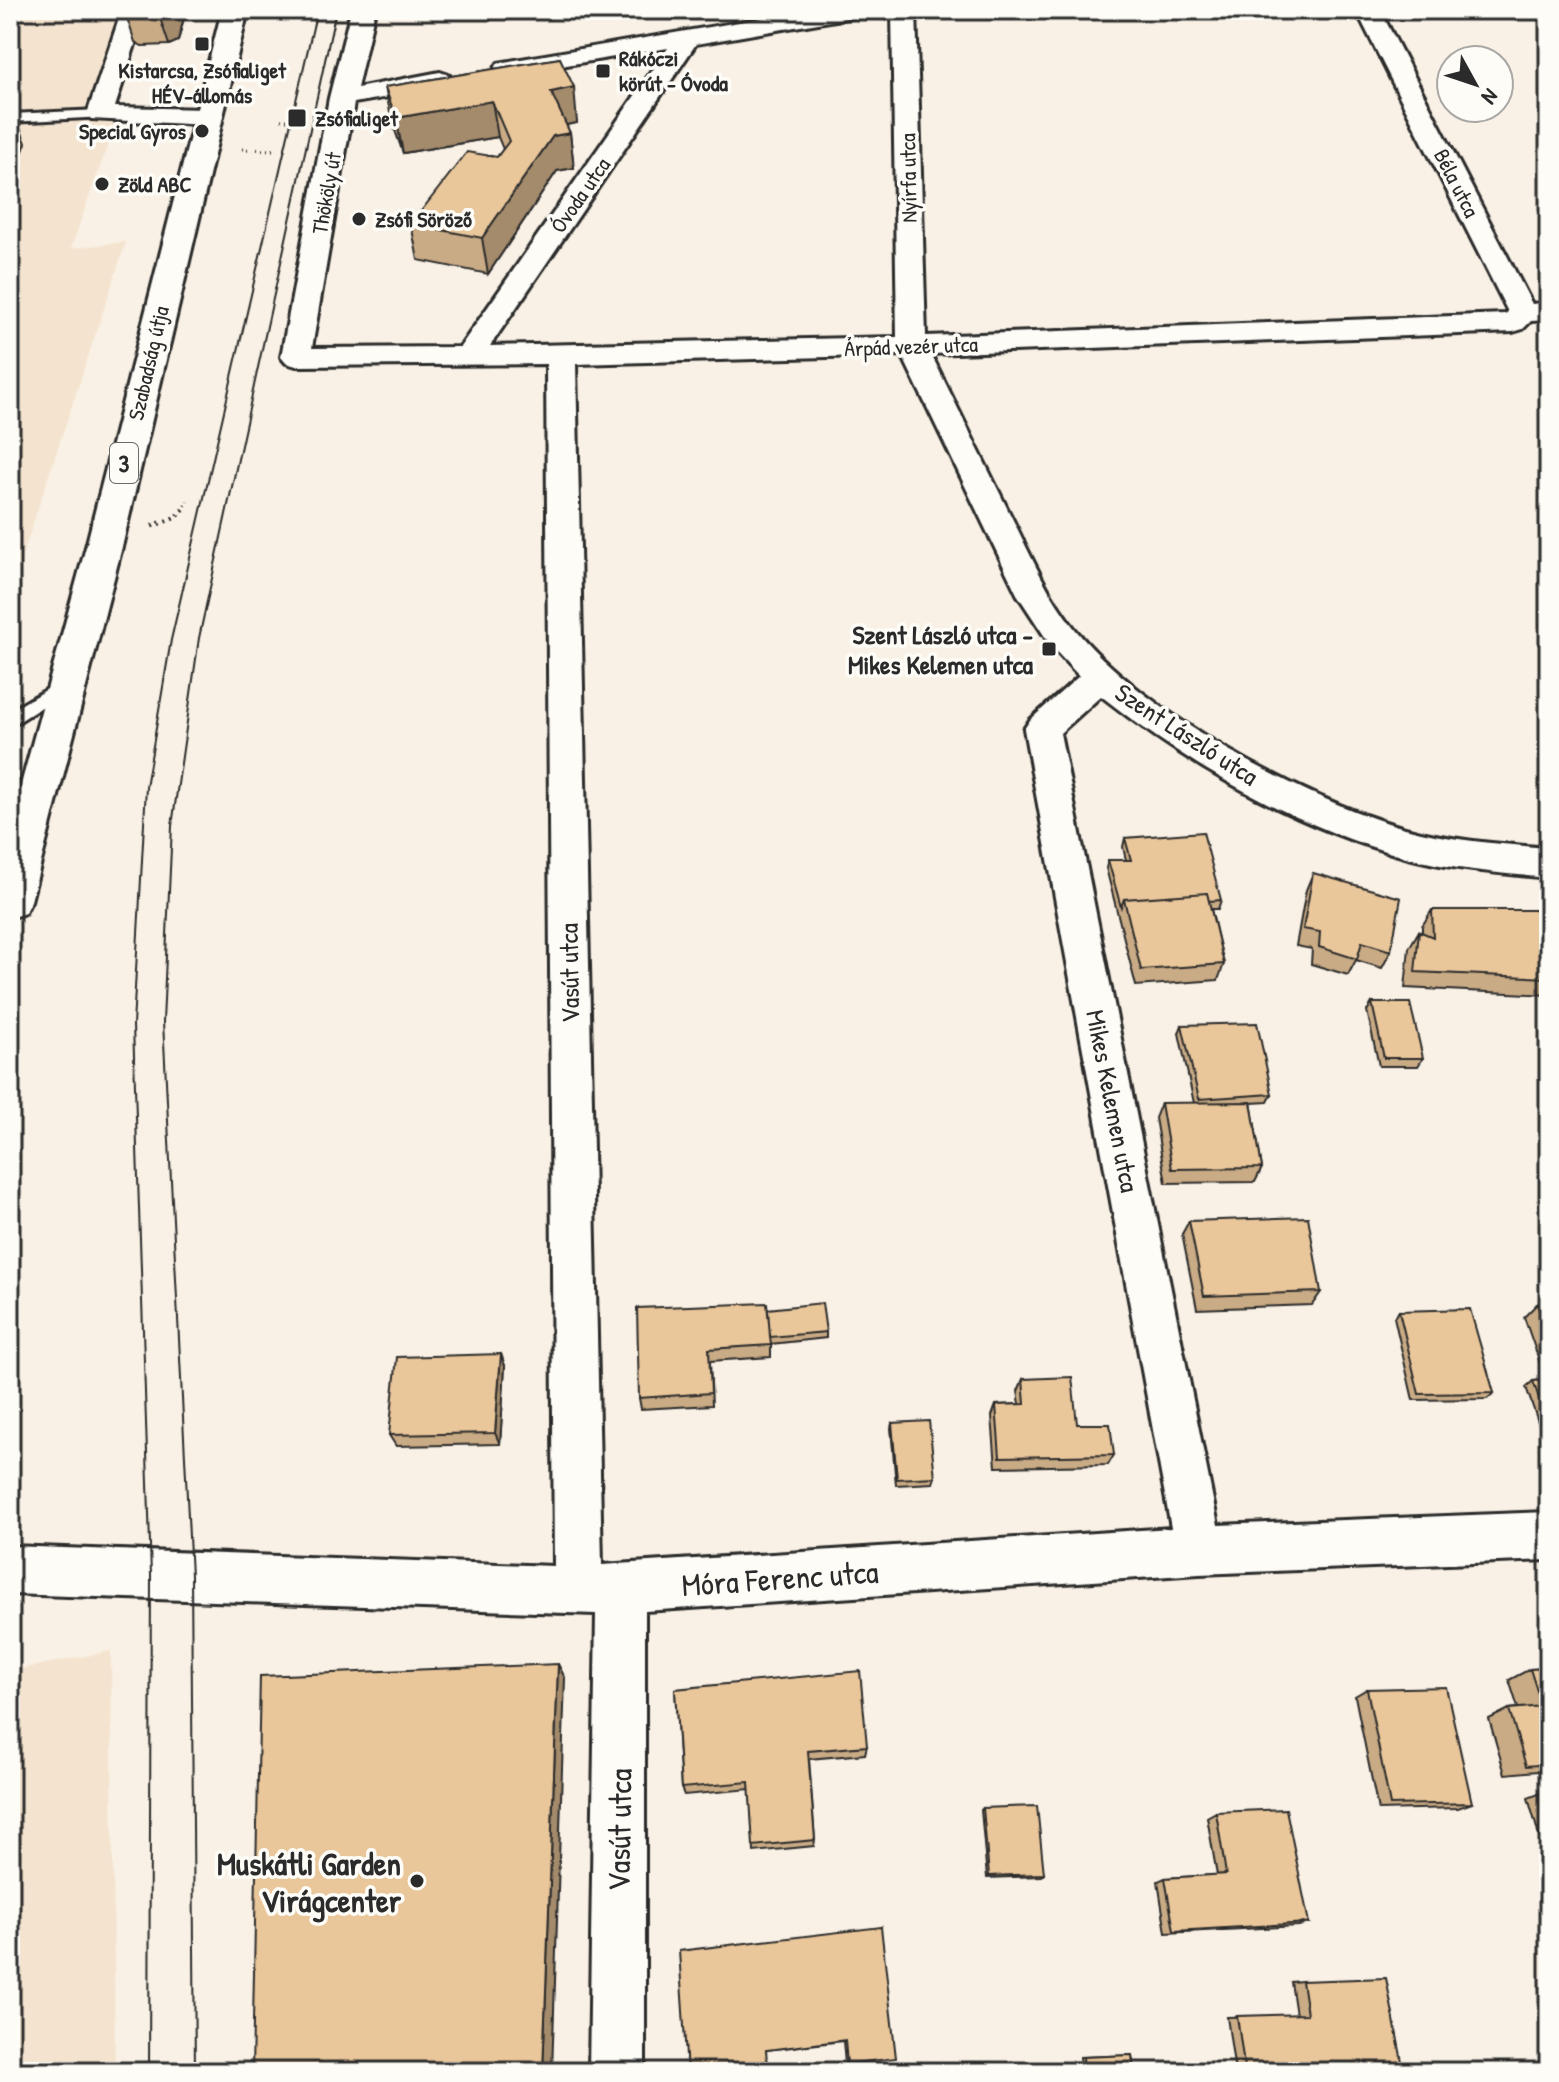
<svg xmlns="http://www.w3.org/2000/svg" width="1559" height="2082" font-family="'Patrick Hand',sans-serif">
  <rect width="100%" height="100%" fill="#f9f1e5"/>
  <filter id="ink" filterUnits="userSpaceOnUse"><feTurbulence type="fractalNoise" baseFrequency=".0125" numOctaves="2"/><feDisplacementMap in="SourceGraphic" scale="16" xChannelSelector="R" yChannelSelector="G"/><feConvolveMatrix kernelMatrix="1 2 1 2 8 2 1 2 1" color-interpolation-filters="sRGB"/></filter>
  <g filter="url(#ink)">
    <path fill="#f4e4cf" d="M 10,10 L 124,10 L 115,125 L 71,248 L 126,242 L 10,593 Z
      M 111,1651 L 115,2072 L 10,2072 L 10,1671 Z"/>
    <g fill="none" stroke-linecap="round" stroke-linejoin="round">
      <g stroke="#2b2b2b" stroke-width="6">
        <path id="service" d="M 100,110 L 105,111 L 105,117 L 10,122 L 10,114 Z
          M 66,678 L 75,684 L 72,688 L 10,727 L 10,711 Z"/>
      </g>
      <g stroke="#2b2b2b" stroke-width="6">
        <path id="minor" d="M 122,10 L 146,10 L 115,107 L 207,109 L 216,112 L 220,117 L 216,122 L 207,125 L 91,119 L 87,114 Z
          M 351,10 L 375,10 L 357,88 L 440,72 L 449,75 L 453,80 L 449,85 L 440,88 L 354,103 L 312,348 L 460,347 L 668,48 L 507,75 L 498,73 L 495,68 L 498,63 L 810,10 L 865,10 L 862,15 L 853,17 L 696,44 L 490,346 L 897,337 L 892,10 L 916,10 L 926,336 L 1505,314 L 1508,312 L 1356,10 L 1380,10 L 1532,304 L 1549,302 L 1549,320 L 1531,321 L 1523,329 L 1513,332 L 931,354 C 958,409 985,463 1012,518 C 1031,556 1048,596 1075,629 C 1142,712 1302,799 1405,828 C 1452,841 1501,844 1549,848 L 1549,878 C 1501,873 1452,870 1405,857 C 1294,826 1191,767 1101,696 L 1060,733 L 1218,1525 L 1549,1512 L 1549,1560 L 1199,1574 L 645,1611 L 645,2072 L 589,2072 L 596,1614 L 10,1594 L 10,1546 L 554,1566 L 546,364 L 296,366 L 286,363 L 281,357 L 329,98 ZM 902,355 L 1017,594 L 1051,646 L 1079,676 L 1030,720 L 1024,729 L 1171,1528 L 602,1565 L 576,364 Z"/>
      </g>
      <g stroke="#2b2b2b" stroke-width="6">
        <path id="primary" d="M 222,10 L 248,10 L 123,543 L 31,901 L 25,913 L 10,918 L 10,825 L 87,543 Z"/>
      </g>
      <path stroke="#2b2b2b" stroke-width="3" stroke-dasharray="1 4" stroke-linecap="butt" d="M 281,120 L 298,120
        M 242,149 L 273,150
        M 182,510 L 188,501"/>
      <path stroke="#2b2b2b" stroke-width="5" stroke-dasharray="2 5" stroke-linecap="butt" d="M 152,526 L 177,517 L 184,508"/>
      <use href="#service" fill="#fdfcf7" fill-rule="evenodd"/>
      <use href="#minor" fill="#fdfcf7" fill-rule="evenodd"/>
      <use href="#primary" fill="#fdfcf7" fill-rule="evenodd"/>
      <path stroke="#2b2b2b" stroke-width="2" d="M 149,2072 L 151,1575 L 133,1025 L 146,787 L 171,640 L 317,10
        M 195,2072 L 191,1576 L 163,1022 L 172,826 L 199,638 L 336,10"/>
    </g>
    <path fill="#c9ab85" stroke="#2b2b2b" stroke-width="2" d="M 127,10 L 186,10 L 178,41 L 169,45 L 142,46 L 135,42 L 126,15 Z
      M 560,58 L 577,123 L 566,125 L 570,133 L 574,168 L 557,171 L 488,274 L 418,260 L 411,224 L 497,157 L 503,149 L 498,137 L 403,153 L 392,122 L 385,87 Z
      M 1125,838 L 1221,900 L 1218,909 L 1211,909 L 1224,964 L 1218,980 L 1136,986 L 1106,868 L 1108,860 L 1126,860 L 1123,847 Z
      M 1313,873 L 1391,951 L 1382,968 L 1356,960 L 1348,975 L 1311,964 L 1312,949 L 1296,946 L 1306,890 Z
      M 1432,910 L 1549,910 L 1549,995 L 1405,988 L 1409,948 L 1419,931 L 1422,933 L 1422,926 Z
      M 1372,1003 L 1423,1058 L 1418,1066 L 1379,1066 L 1367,1011 Z
      M 1182,1025 L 1272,1094 L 1268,1102 L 1251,1103 L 1262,1168 L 1255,1182 L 1166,1183 L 1155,1118 L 1161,1103 L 1194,1103 L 1179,1033 Z
      M 1189,1221 L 1321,1292 L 1312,1305 L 1197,1309 L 1182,1234 Z
      M 1549,1303 L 1549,1439 L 1544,1439 L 1526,1387 L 1533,1381 L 1546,1380 L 1524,1317 L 1537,1304 Z
      M 768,1309 L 826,1332 L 826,1338 L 771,1344 L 771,1357 L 710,1361 L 712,1405 L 641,1409 L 639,1398 Z
      M 1399,1311 L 1494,1393 L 1487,1399 L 1413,1400 L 1394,1317 Z
      M 501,1354 L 505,1366 L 500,1444 L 396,1446 L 389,1435 Z
      M 1023,1379 L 1114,1455 L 1108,1465 L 996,1467 L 992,1416 L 996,1405 L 1020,1404 L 1018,1391 Z
      M 892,1423 L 935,1477 L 933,1483 L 896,1485 L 891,1428 Z
      M 1549,1668 L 1549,1770 L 1505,1774 L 1489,1719 L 1509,1709 L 1518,1708 L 1509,1680 L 1530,1669 Z
      M 675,1689 L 867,1746 L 865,1754 L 809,1759 L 815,1840 L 814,1846 L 754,1852 L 750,1789 L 684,1795 L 681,1788 Z
      M 1367,1689 L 1472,1803 L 1458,1808 L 1378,1810 L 1355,1696 Z
      M 1549,1790 L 1549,1859 L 1546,1859 L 1528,1798 Z
      M 983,1808 L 1044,1874 L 1042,1876 L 987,1878 L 981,1810 Z
      M 1216,1812 L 1309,1923 L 1299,1926 L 1166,1933 L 1158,1881 L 1165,1878 L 1217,1875 L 1207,1817 Z
      M 1549,1881 L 1549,1925 L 1537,1884 Z
      M 881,1927 L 847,2064 L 845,2064 L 843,2041 L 767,2050 L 687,2072 Z
      M 1302,1981 L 1404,2072 L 1235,2072 L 1227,2017 L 1296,2015 L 1291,1982 Z
      M 1132,2055 L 1134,2072 L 1081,2072 L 1080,2057 Z"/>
    <path fill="#a48b6c" stroke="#2b2b2b" stroke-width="2" d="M 171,10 L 186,10 L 178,41 L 169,45 L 160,18 Z
      M 574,87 L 577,123 L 555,127 L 551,92 Z
      M 492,101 L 498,137 L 403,153 L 396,118 Z
      M 12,107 L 26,143 L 10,185 L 10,111 Z
      M 570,133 L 574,168 L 557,171 L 488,274 L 482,238 L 553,136 Z
      M 501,1354 L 505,1366 L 500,1444 L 495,1433 Z
      M 558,1664 L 565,1678 L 552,2072 L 543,2072 Z
      M 10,1962 L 13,1962 L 10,1980 Z"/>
    <path fill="#eac79b" stroke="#2b2b2b" stroke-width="2" d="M 127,10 L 171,10 L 170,13 L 160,18 L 133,18 L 126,15 Z
      M 560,58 L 574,87 L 551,92 L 570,133 L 553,136 L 482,238 L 411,224 L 467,152 L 497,157 L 509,141 L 492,101 L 396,118 L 385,87 Z
      M 1203,832 L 1221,900 L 1209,901 L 1207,893 L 1124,899 L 1121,907 L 1108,860 L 1131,860 L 1125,838 Z
      M 1313,873 L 1401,898 L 1391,951 L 1362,942 L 1357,959 L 1319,947 L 1320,932 L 1303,929 Z
      M 1207,893 L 1224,964 L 1141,970 L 1124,899 Z
      M 1432,910 L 1549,910 L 1549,978 L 1415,972 L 1419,931 L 1433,937 Z
      M 1372,1003 L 1410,1003 L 1423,1058 L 1384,1058 Z
      M 1257,1023 L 1272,1094 L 1199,1099 L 1182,1025 Z
      M 1251,1102 L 1262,1168 L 1172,1169 L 1161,1103 Z
      M 1308,1217 L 1321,1292 L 1204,1296 L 1189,1221 Z
      M 767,1303 L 771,1345 L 709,1349 L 711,1393 L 639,1398 L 637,1308 Z
      M 822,1303 L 826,1332 L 770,1337 L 768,1309 Z
      M 1549,1303 L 1549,1339 L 1537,1304 Z
      M 1470,1309 L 1494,1393 L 1419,1394 L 1399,1311 Z
      M 501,1354 L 495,1433 L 389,1435 L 397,1357 Z
      M 1072,1377 L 1077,1424 L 1110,1424 L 1114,1455 L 1000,1457 L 996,1405 L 1025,1404 L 1023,1379 Z
      M 1549,1380 L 1549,1427 L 1533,1381 Z
      M 929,1421 L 935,1477 L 897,1479 L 892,1423 Z
      M 558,1664 L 543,2072 L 252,2072 L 260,1676 Z
      M 1549,1668 L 1549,1764 L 1526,1766 L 1509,1709 L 1542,1706 L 1530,1669 Z
      M 860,1671 L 867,1746 L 808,1751 L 815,1840 L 753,1846 L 749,1782 L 681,1788 L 675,1689 Z
      M 1446,1687 L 1472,1803 L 1390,1805 L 1367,1689 Z
      M 1037,1806 L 1044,1874 L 989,1876 L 983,1808 Z
      M 1286,1809 L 1309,1923 L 1174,1931 L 1165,1878 L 1226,1874 L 1216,1812 Z
      M 881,1927 L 896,2058 L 847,2064 L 845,2040 L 766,2050 L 768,2072 L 687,2072 L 679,1951 Z
      M 1386,1978 L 1404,2072 L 1245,2072 L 1237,2016 L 1307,2014 L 1302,1981 Z
      M 1132,2055 L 1134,2072 L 1084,2072 L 1083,2057 Z"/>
  </g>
  <g fill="#2b2b2b" stroke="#fdfcf7" stroke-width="3">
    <rect x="194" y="36" width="16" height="16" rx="4"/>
    <rect x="595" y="63" width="16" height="16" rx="4"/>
    <rect x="287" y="108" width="20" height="20" rx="4"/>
    <circle cx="202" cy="131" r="8"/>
    <circle cx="102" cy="184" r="8"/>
    <circle cx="359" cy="219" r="8"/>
    <rect x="1041" y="641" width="16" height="16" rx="4"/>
    <circle cx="417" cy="1881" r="8"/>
  </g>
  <g text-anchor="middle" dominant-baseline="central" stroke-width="7" stroke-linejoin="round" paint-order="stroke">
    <g font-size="22" font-weight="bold" fill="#2b2b2b" stroke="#fdfcf7" text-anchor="start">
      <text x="619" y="58">Rákóczi<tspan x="619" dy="25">körút - Óvoda</tspan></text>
      <text x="202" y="70" text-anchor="middle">Kistarcsa, Zsófialiget<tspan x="202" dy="25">HÉV-állomás</tspan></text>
      <text x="315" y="118">Zsófialiget</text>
      <text x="186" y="131" text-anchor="end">Special Gyros</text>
      <text x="118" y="184">Zöld ABC</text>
      <text x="375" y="219">Zsófi Söröző</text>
    </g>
    <g font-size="22" fill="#2b2b2b" stroke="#fdfcf7">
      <text transform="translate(908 178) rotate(-91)">Nyírfa utca</text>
      <text transform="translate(1457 183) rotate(63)">Béla utca</text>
      <text transform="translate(326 193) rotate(-80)">Thököly út</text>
      <text transform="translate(580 195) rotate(-55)">Óvoda utca</text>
      <text transform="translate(911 346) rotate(-2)">Árpád vezér utca</text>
      <text transform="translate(148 363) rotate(-77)">Szabadság útja</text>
    </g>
    <rect fill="#fdfcf7" stroke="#6a6a68" stroke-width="2" x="110" y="443" width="28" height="40" rx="6"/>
    <g font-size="24" font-weight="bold" fill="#2b2b2b">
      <text x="124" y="463">3</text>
    </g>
    <g font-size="26" font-weight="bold" fill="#2b2b2b" stroke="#fdfcf7" text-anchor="end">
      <text x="1033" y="634">Szent László utca -<tspan x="1033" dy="30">Mikes Kelemen utca</tspan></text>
    </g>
    <g font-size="26" fill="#2b2b2b" stroke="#fdfcf7">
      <text transform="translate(1187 734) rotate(33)">Szent László utca</text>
      <text transform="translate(569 973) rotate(-91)">Vasút utca</text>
      <text transform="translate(1113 1101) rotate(79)">Mikes Kelemen utca</text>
    </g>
    <g font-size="32" fill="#2b2b2b" stroke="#fdfcf7">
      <text transform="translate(780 1578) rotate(-4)">Móra Ferenc utca</text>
      <text transform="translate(619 1830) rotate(-89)">Vasút utca</text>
    </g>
    <g font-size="32" font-weight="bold" fill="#2b2b2b" stroke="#fdfcf7" text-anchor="end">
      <text x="401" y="1863">Muskátli Garden<tspan x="401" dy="37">Virágcenter</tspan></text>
    </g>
  </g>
  <rect width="1559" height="2082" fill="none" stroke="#fdfcf7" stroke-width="40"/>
  <rect x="20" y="20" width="1519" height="2042" fill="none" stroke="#2b2b2b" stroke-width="3" filter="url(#ink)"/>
  <g transform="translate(1475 84) rotate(130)"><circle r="38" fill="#fdfcf7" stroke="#a9a8a5" stroke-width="2"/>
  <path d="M0-6L14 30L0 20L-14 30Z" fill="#2b2b2b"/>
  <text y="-12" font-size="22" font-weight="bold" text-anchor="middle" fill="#2b2b2b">N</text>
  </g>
</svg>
